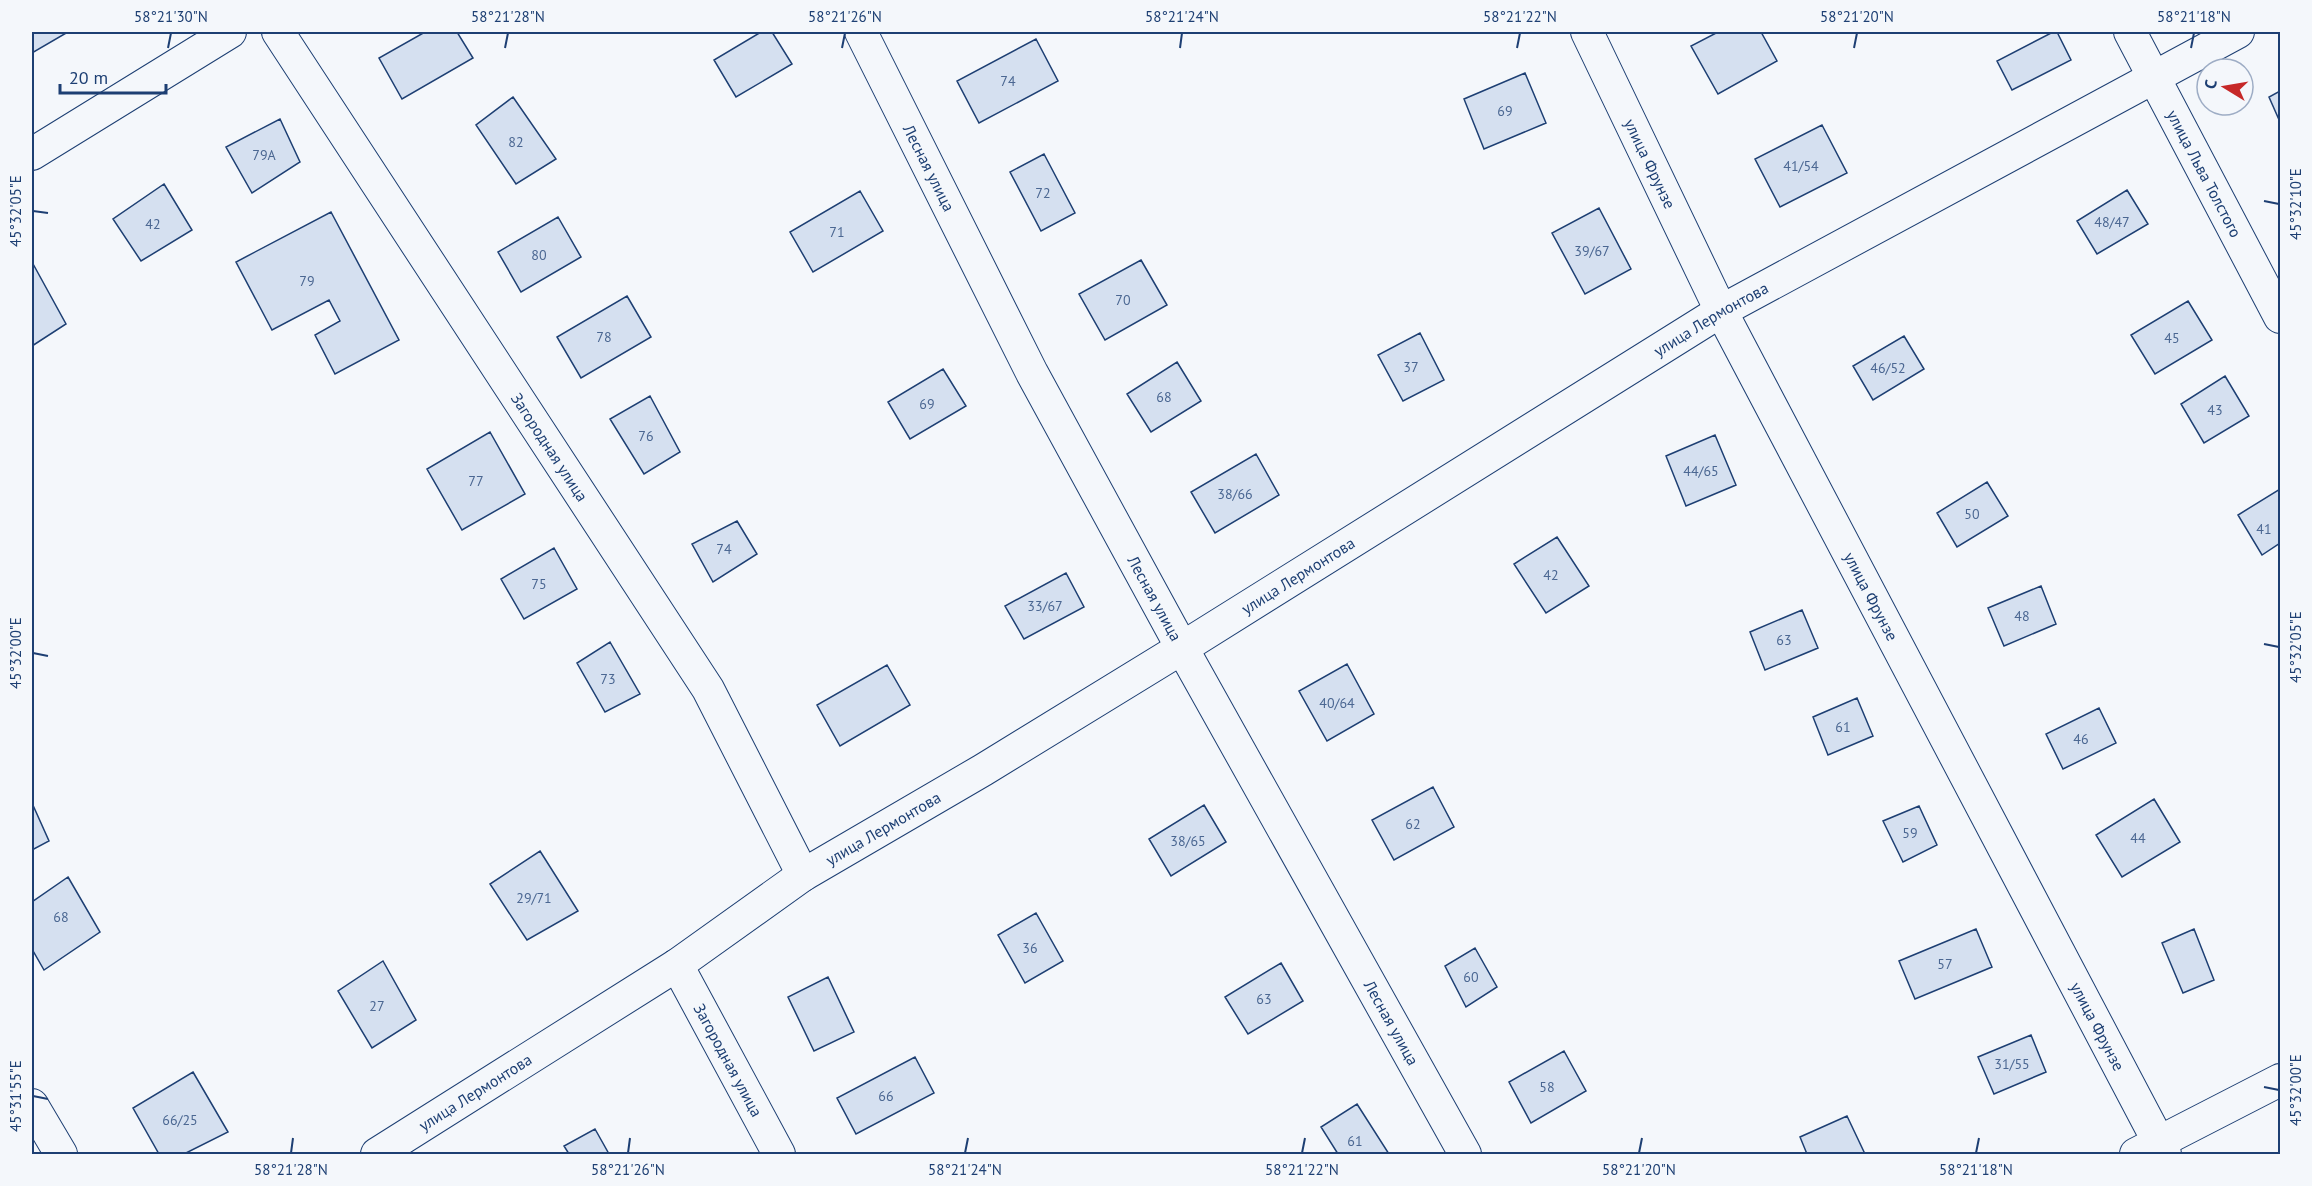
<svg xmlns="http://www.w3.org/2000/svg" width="2312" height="1186" font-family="'PT Sans',sans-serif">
  <rect width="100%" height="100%" fill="#f4f7fb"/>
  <path fill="#d5e0f0" stroke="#1d3f73" stroke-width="1.5" d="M 32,32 L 68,32 L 32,53 Z
    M 425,32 L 457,32 L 473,58 L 402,99 L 379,58 Z
    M 761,32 L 772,32 L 792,64 L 736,97 L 714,60 Z
    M 1718,32 L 1761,32 L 1777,61 L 1718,94 L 1691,46 Z
    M 2053,32 L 2057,32 L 2071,60 L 2012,90 L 1997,61 Z
    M 1036,39 L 1058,81 L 979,123 L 957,81 Z
    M 1525,73 L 1546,123 L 1484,149 L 1464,99 Z
    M 2280,91 L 2280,122 L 2269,97 Z
    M 513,97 L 556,159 L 516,184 L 476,125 Z
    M 280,119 L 300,162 L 252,193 L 226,147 Z
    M 1822,125 L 1847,173 L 1780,207 L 1755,159 Z
    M 1044,154 L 1075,213 L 1041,231 L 1010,172 Z
    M 164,184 L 192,230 L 141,261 L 113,219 Z
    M 2127,190 L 2148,224 L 2097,254 L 2077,221 Z
    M 860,191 L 883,231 L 813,272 L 790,232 Z
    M 1599,208 L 1631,269 L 1585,294 L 1552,233 Z
    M 331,212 L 399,340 L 335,374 L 315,335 L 340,321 L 329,300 L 272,330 L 236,262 Z
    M 558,217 L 581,257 L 521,292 L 498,252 Z
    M 1141,260 L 1167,305 L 1105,340 L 1079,294 Z
    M 32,262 L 66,324 L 32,346 Z
    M 627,296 L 651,337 L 581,378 L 557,337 Z
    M 2188,301 L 2212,340 L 2155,374 L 2131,335 Z
    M 1420,333 L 1444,380 L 1403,401 L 1378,355 Z
    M 1904,336 L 1924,369 L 1873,400 L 1853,366 Z
    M 1177,362 L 1201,401 L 1151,432 L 1127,394 Z
    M 943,369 L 966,406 L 910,439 L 888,402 Z
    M 2225,376 L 2249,416 L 2204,443 L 2181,404 Z
    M 650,396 L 680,452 L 644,474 L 610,419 Z
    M 490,432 L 525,494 L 462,530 L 427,469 Z
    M 1715,435 L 1736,485 L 1686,506 L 1666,456 Z
    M 1256,454 L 1279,495 L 1215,533 L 1191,492 Z
    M 1987,482 L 2008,516 L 1957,547 L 1937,513 Z
    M 2280,489 L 2280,543 L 2262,555 L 2238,515 Z
    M 737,521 L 757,554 L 713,582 L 692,544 Z
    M 1557,537 L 1589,586 L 1546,613 L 1514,564 Z
    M 554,548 L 577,589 L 524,619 L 501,579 Z
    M 1066,573 L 1084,607 L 1024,639 L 1005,606 Z
    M 2041,586 L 2056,624 L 2004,646 L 1988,608 Z
    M 1802,610 L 1818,648 L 1765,670 L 1750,632 Z
    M 610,642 L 640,694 L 605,712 L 577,663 Z
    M 1347,664 L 1374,714 L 1327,741 L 1299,691 Z
    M 887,665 L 910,705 L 840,746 L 817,705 Z
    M 1857,698 L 1873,736 L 1828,755 L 1813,717 Z
    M 2099,708 L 2116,743 L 2063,769 L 2046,734 Z
    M 1433,787 L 1454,827 L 1394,860 L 1372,820 Z
    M 2154,799 L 2180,842 L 2122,877 L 2096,835 Z
    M 32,803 L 49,841 L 32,850 Z
    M 1204,805 L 1226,842 L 1171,876 L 1149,839 Z
    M 1919,806 L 1937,845 L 1903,862 L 1883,821 Z
    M 540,851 L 578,911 L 527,940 L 490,884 Z
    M 68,877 L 100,932 L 44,970 L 32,949 L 32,902 Z
    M 1036,913 L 1063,961 L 1025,983 L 998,935 Z
    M 1976,929 L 1992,967 L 1915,999 L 1899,961 Z
    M 2194,929 L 2214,980 L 2183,993 L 2162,943 Z
    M 1475,948 L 1497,987 L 1466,1007 L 1445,966 Z
    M 383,961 L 416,1020 L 372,1048 L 338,991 Z
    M 1281,963 L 1303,1001 L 1248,1034 L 1225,997 Z
    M 828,977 L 854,1032 L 814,1051 L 788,997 Z
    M 2031,1035 L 2046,1072 L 1994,1094 L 1978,1057 Z
    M 1564,1051 L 1586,1091 L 1531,1123 L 1509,1082 Z
    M 915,1057 L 934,1093 L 856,1134 L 837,1098 Z
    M 193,1072 L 228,1132 L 184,1154 L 159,1154 L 133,1108 Z
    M 1357,1104 L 1389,1154 L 1338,1154 L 1321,1127 Z
    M 1847,1116 L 1865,1154 L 1807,1154 L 1800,1137 Z
    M 595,1129 L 609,1154 L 569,1154 L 564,1146 Z"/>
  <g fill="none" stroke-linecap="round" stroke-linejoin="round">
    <g stroke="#1d3f73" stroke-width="34">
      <g id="minor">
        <path id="s1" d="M 278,32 L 708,689 L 803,875"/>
        <path id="s2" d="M 861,32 L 1032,373 L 1182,648 L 1465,1154"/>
        <path id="s3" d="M 1587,32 L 1721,311 L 2165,1154"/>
        <path id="s4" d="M 2130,32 L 2280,317"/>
        <path d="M 32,154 L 230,32"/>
        <path id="s5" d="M 677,965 L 779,1154"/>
        <path d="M 32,1105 L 61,1154"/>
        <path id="s6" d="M 377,1154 L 677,965 L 803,875 L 983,770 L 1182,648 L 1721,311 L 2238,32"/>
        <path d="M 2136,1154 L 2280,1080"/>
      </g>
    </g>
    <use href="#minor" stroke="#f4f7fb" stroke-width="32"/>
  </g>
  <path fill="none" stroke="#1d3f73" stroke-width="2" d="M 168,48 L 171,33M 505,48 L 508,33M 842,48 L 845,33M 1180,48 L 1182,33M 1517,48 L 1520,33M 1854,48 L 1857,33M 2191,48 L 2194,33M 2264,201 L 2279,204M 33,211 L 48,213M 2264,644 L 2279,647M 33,653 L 48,656M 2264,1087 L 2279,1090M 33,1096 L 48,1099M 291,1153 L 293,1138M 628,1153 L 630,1138M 965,1153 L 968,1138M 1302,1153 L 1305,1138M 1639,1153 L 1642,1138M 1976,1153 L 1979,1138"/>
  <g text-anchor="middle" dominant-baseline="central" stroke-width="4.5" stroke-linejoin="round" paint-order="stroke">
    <g font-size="14" fill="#4b6792">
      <text x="1008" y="81">74</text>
      <text x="1505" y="111">69</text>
      <text x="516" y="142">82</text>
      <text x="264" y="155">79А</text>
      <text x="1801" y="166">41/54</text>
      <text x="1043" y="193">72</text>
      <text x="2112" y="222">48/47</text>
      <text x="153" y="224">42</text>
      <text x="837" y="232">71</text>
      <text x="1592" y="251">39/67</text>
      <text x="539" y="255">80</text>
      <text x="307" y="281">79</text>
      <text x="1123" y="300">70</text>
      <text x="604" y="337">78</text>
      <text x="2172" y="338">45</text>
      <text x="1411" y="367">37</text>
      <text x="1888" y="368">46/52</text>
      <text x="1164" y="397">68</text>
      <text x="927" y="404">69</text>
      <text x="2215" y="410">43</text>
      <text x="646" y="436">76</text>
      <text x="1701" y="471">44/65</text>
      <text x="476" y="481">77</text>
      <text x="1235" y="494">38/66</text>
      <text x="1972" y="514">50</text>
      <text x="2264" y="529">41</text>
      <text x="724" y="549">74</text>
      <text x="1551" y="575">42</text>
      <text x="539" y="584">75</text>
      <text x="1045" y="606">33/67</text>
      <text x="2022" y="616">48</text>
      <text x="1784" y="640">63</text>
      <text x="608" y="679">73</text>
      <text x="1337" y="703">40/64</text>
      <text x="1843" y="727">61</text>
      <text x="2081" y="739">46</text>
      <text x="1413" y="824">62</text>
      <text x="1910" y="833">59</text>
      <text x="2138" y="838">44</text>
      <text x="1188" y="841">38/65</text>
      <text x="534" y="898">29/71</text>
      <text x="61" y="917">68</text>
      <text x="1030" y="948">36</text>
      <text x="1945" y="964">57</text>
      <text x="1471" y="977">60</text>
      <text x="1264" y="999">63</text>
      <text x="377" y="1006">27</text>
      <text x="2012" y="1064">31/55</text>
      <text x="1547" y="1087">58</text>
      <text x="886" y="1096">66</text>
      <text x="180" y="1120">66/25</text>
      <text x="1355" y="1141">61</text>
    </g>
    <g font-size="16" fill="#1d3f73" stroke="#f4f7fb">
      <text stroke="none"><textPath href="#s3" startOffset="146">улица Фрунзе</textPath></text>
      <text stroke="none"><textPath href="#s2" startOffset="152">Лесная улица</textPath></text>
      <text stroke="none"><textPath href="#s4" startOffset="160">улица Льва Толстого</textPath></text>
      <text stroke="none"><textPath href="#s6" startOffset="1574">улица Лермонтова</textPath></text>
      <text stroke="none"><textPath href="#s1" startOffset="496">Загородная улица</textPath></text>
      <text stroke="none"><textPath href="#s6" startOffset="1088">улица Лермонтова</textPath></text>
      <text stroke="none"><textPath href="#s3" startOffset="632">улица Фрунзе</textPath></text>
      <text stroke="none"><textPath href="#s2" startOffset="638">Лесная улица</textPath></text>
      <text stroke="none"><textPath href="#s6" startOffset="602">улица Лермонтова</textPath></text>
      <text stroke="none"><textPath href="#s2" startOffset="1124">Лесная улица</textPath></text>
      <text stroke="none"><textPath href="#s3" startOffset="1118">улица Фрунзе</textPath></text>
      <text stroke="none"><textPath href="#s5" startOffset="108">Загородная улица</textPath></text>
      <text stroke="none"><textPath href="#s6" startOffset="116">улица Лермонтова</textPath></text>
    </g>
  </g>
  <rect width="2312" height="1186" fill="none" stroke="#f4f7fb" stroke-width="66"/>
  <g transform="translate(2225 87) rotate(281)"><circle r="28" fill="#f4f7fb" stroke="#9eadc5" stroke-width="1.5"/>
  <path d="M0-4.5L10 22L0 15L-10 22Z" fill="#c62828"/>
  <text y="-9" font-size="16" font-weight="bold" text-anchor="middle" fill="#1d3f73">С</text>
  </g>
  <path d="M60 84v9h106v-9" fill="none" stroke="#1d3f73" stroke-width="3"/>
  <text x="69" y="84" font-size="18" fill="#1d3f73" stroke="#f4f7fb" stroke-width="4.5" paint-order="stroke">20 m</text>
  <rect x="33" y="33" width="2246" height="1120" fill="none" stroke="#1d3f73" stroke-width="2"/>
  <g font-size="15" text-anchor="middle" fill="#1d3f73">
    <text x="171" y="22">58°21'30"N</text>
    <text x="508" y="22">58°21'28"N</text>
    <text x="845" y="22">58°21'26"N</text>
    <text x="1182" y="22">58°21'24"N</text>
    <text x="1520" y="22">58°21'22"N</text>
    <text x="1857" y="22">58°21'20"N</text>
    <text x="2194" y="22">58°21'18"N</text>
    <text transform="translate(2296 204) rotate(-90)" y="5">45°32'10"E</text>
    <text transform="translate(16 211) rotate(-90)" y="5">45°32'05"E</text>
    <text transform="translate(2296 647) rotate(-90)" y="5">45°32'05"E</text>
    <text transform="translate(16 653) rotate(-90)" y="5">45°32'00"E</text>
    <text transform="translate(2296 1090) rotate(-90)" y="5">45°32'00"E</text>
    <text transform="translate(16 1096) rotate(-90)" y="5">45°31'55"E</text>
    <text x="291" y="1175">58°21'28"N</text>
    <text x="628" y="1175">58°21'26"N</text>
    <text x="965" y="1175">58°21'24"N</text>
    <text x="1302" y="1175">58°21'22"N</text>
    <text x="1639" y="1175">58°21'20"N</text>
    <text x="1976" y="1175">58°21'18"N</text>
  </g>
</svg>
